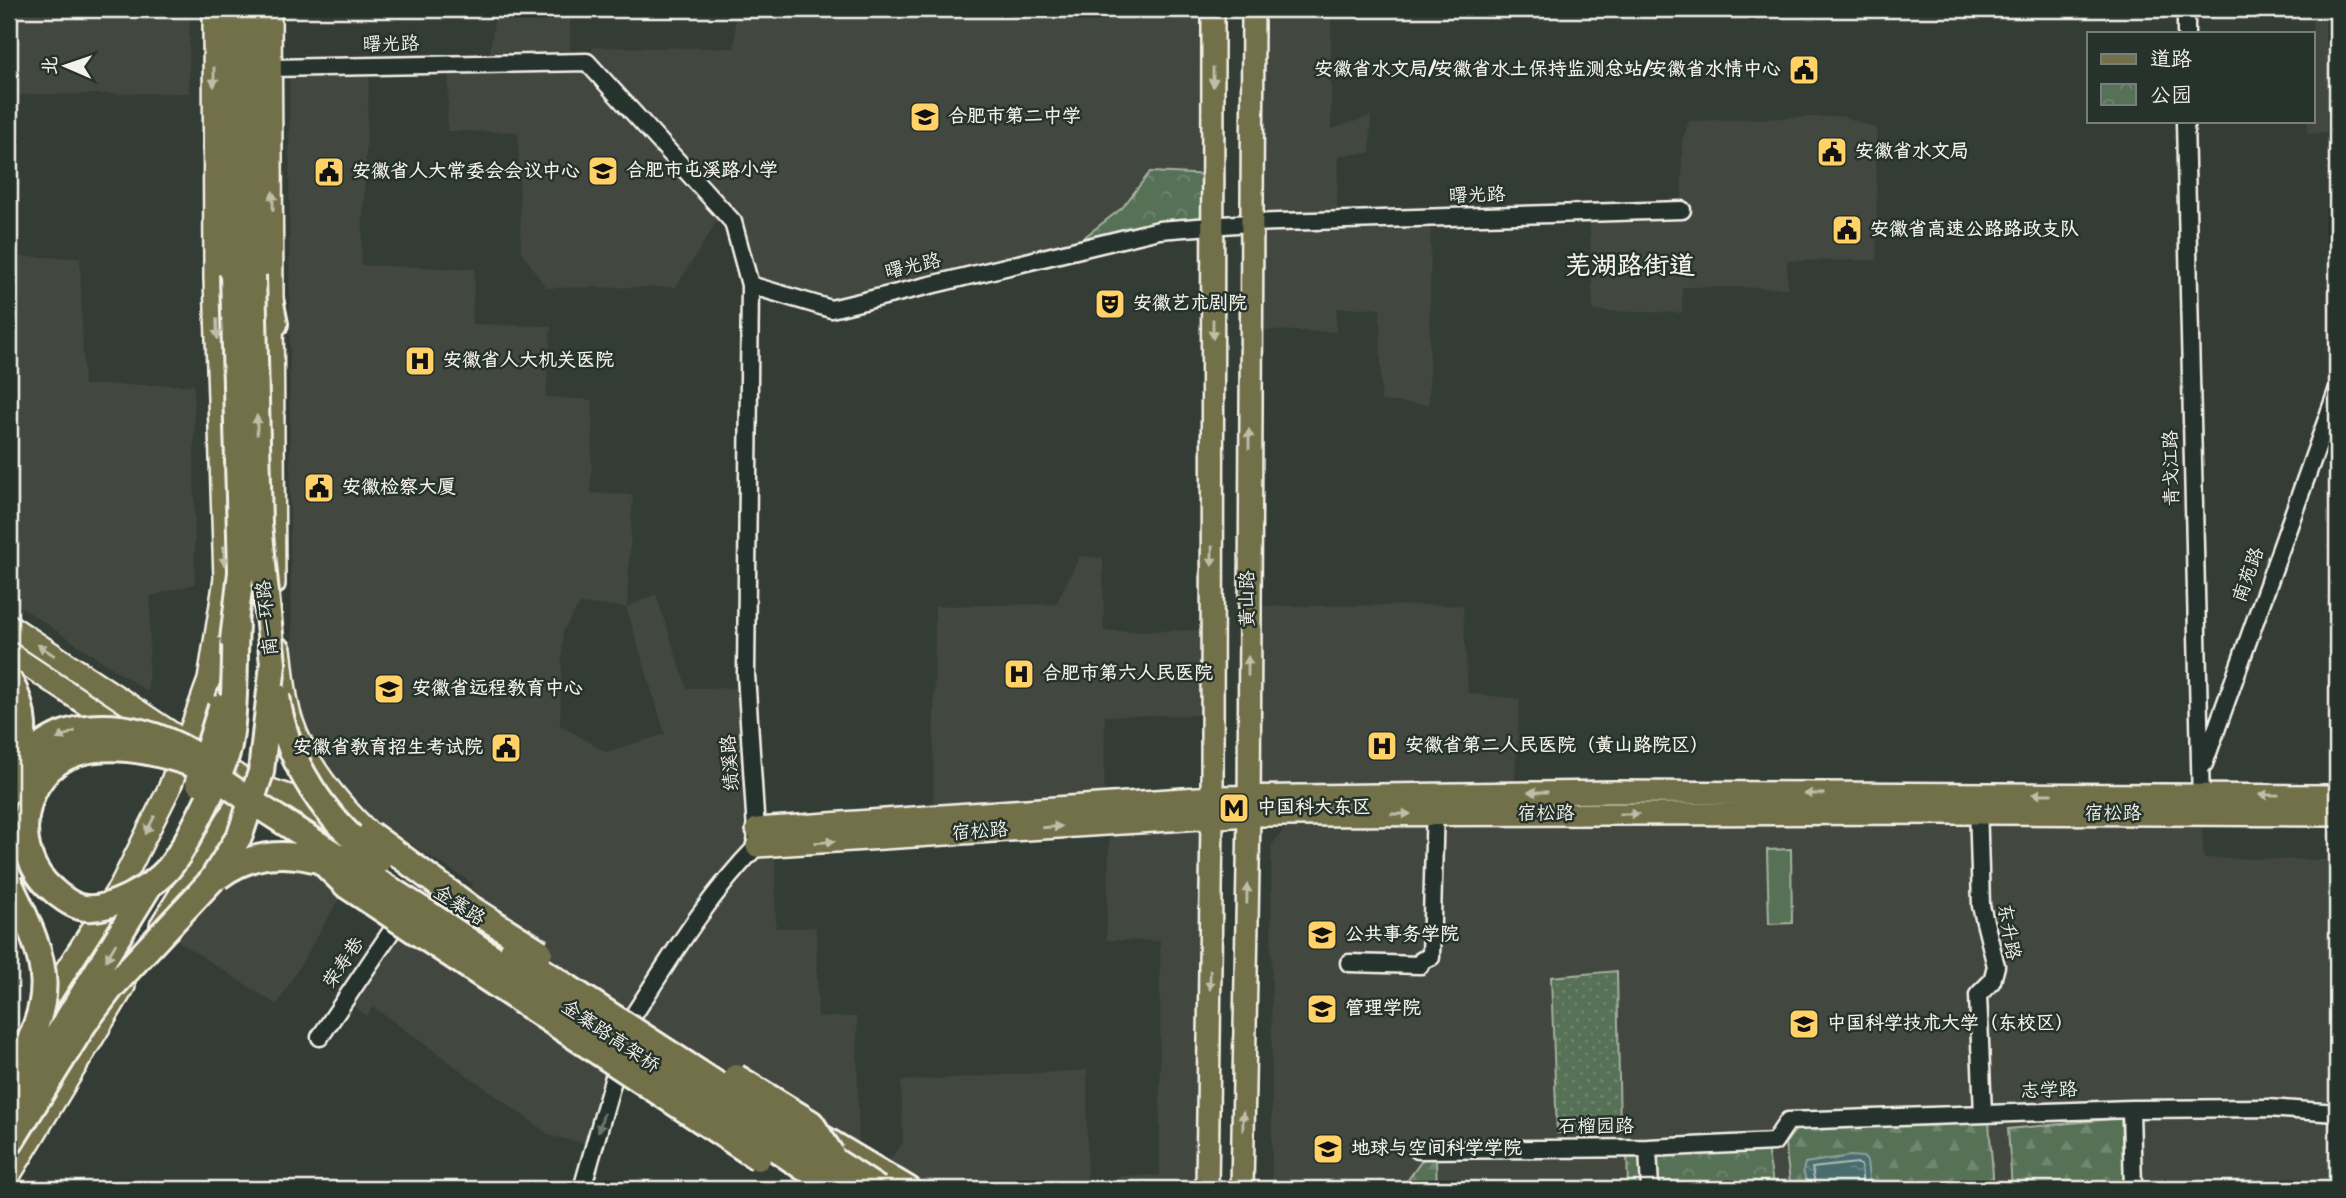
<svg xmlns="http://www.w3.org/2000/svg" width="2346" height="1198" font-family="Kalam,'LXGW WenKai TC',sans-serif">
  <defs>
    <pattern id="grass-dots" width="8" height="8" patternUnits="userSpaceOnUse" patternTransform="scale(1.75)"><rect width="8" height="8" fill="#567157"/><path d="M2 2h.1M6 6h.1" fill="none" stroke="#6f866f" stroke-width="1.8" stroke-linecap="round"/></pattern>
    <pattern id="forest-firs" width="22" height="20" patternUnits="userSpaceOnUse" patternTransform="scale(1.75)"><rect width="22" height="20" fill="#567157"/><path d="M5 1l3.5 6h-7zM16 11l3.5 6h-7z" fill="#6f866f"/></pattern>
    <pattern id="park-crowns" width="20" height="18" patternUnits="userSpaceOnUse" patternTransform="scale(1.75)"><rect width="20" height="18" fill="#567157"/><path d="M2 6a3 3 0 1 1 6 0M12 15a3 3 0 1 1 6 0" fill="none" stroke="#6f866f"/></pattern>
    <pattern id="water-ripples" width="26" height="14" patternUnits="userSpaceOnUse" patternTransform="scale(1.75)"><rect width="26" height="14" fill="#486d6d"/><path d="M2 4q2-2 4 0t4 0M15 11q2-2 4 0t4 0" fill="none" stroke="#638282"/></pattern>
  </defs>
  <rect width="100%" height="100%" fill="#333c35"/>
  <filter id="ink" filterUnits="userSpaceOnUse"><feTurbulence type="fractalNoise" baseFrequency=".0143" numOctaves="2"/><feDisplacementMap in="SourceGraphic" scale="14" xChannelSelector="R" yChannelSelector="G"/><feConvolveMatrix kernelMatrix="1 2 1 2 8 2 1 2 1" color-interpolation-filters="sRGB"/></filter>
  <g filter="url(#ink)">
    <path fill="#43463f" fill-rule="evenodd" d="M 9,9 L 190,9 L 189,93 L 9,95 Z
      M 496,9 L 570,9 L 570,62 L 587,62 L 593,47 L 735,48 L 735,9 L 1213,9 L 1213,175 L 1150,172 L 1122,208 L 1065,252 L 831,309 L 750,285 L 723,212 L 676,287 L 546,288 L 521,251 L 518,132 L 447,131 L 449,64 L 488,64 Z
      M 1253,9 L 1331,9 L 1331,129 L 1371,116 L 1370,153 L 1339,155 L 1336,221 L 1431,219 L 1429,405 L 1381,401 L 1380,308 L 1337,308 L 1336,332 L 1249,330 Z
      M 2312,9 L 2337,9 L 2337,131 L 2307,134 L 2308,121 L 2313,121 Z
      M 370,66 L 361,265 L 475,269 L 472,324 L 551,326 L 546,397 L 593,400 L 591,493 L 633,495 L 627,607 L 656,594 L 687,688 L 747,688 L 757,829 L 775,845 L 776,928 L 816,927 L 818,1017 L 857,1017 L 859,1159 L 754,1096 L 470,913 L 472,883 L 356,810 L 322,771 L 294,705 L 290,549 L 289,69 ZM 580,604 L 626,607 L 665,734 L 606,752 L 560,725 L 563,631 Z
      M 1842,116 L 1876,128 L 1877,260 L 1787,261 L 1788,288 L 1682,287 L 1682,313 L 1593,311 L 1589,213 L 1682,210 L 1682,140 L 1689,121 Z
      M 9,256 L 80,258 L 84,385 L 194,385 L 195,584 L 151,596 L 148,692 L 9,599 Z
      M 1080,556 L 1103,558 L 1104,631 L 1211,630 L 1212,715 L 1105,716 L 1104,804 L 933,817 L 935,606 L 1056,604 Z
      M 1463,605 L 1468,693 L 1520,699 L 1514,793 L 1248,796 L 1248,606 Z
      M 2201,814 L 2204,858 L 2337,860 L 2337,1189 L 1272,1189 L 1271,846 L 1288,824 Z
      M 1212,817 L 1207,1189 L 1118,1189 L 1118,1176 L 1160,1175 L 1160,941 L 1106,940 L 1110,823 Z
      M 277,846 L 347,886 L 277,1005 L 159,929 Z
      M 390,930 L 501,1003 L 609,1068 L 595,1146 L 551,1136 L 373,1007 L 367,1016 L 345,1000 Z
      M 1087,1070 L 1087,1189 L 908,1189 L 881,1172 L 903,1142 L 901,1081 Z"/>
    <path fill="url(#grass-dots)" stroke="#a5b1a0" stroke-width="2" d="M 1617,971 L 1620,1132 L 1557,1133 L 1551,977 Z"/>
    <path fill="url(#forest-firs)" stroke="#a5b1a0" stroke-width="2" d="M 2121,1118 L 2125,1189 L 2012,1189 L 2008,1129 Z
      M 1989,1122 L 1994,1189 L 1791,1189 L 1785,1144 L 1797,1128 Z
      M 1627,1152 L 1641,1154 L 1641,1189 L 1628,1189 Z
      M 1436,1158 L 1437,1189 L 1376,1189 L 1407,1181 L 1423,1159 Z"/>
    <path fill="url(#park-crowns)" stroke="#a5b1a0" stroke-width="2" d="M 1150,172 L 1213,175 L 1213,226 L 1065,252 L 1122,208 Z
      M 1767,1148 L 1774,1189 L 1656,1189 L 1655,1153 Z"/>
    <path fill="#567157" stroke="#a5b1a0" stroke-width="2" d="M 1791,849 L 1792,923 L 1769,924 L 1767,850 Z"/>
    <path fill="url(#water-ripples)" stroke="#8da29e" stroke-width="2" d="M 1850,1156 L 1863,1157 L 1867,1161 L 1870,1189 L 1809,1189 L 1803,1171 L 1805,1163 Z"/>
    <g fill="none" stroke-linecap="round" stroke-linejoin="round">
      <path stroke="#afbcb7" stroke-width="2" d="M 1816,1189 L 1812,1168 L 1857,1163 L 1861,1166 L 1863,1189"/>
      <g stroke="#f4f1e8" stroke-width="21">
        <path id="minor" d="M 2186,33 L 2186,9
          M 271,68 L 587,62 L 733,222 L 750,285 L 831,309 L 1159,230 L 1249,223 L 1682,210
          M 2185,121 L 2201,804
          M 2204,764 L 2337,391
          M 1978,803 L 1981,906 L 1996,966 L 1992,981 L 1978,995 L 1983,1114
          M 1349,963 L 1420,965 L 1422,960 L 1431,957 L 1435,803
          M 626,1034 L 631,1019 C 670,959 706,898 757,846 L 746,674 L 750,285
          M 320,1037 L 403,914
          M 2131,1109 L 2133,1189
          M 1648,1148 L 1650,1189
          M 1418,1150 L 1648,1148 L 1774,1142 L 1788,1121 L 2131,1109 L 2268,1108 L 2337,1113
          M 582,1189 L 619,1059"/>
      </g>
      <g stroke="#f4f1e8" stroke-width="26">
        <path id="major" d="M 270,9 L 274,584
          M 9,625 L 182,740
          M 280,649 C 283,671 284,697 291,719 C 306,765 336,800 370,834
          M 9,653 L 126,731
          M 209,757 L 247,782 L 295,798 L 335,824
          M 757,829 L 1212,797 L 1615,792 L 2337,796
          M 757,846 L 1249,815 L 1978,813 L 2337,815
          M 161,925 L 237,804 L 247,782
          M 39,1012 L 121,885 L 169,789 L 209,680 L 225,579 L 215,278 L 214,9
          M 9,1176 L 124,986
          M 1207,1189 L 1212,817 L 1213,9
          M 1242,1189 L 1249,815 L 1253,9"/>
      </g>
      <g stroke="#f4f1e8" stroke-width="30">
        <path id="highway" d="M 231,9 L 233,274
          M 250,9 L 253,275
          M 261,252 L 275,324
          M 816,1134 L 908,1189"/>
      </g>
      <use href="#minor" stroke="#26332d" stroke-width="16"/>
      <use href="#major" stroke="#726f4a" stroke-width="21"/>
      <use href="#highway" stroke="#726f4a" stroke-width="24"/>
      <g stroke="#f4f1e8" stroke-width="30" stroke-linecap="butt">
        <path id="highway-bridge" d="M 236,624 C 234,663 236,706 229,745 C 225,769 185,849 169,868 C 153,887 105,914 80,907 C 72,905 59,896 53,890 C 7,853 20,771 77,753 C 112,742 152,751 186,762 C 209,769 233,790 254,803 C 313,841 373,879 432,916 L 835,1189
          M 233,640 L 241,572 L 233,274
          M 9,680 C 28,711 24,738 19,773
          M 277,696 C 286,762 326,821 379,860
          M 198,782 L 221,707
          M 9,791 C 40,710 129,716 192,753
          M 370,834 L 472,909 L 540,952
          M 312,852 L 347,886 L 758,1158
          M 218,877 C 251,852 286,850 325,862
          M 9,882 C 51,970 59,993 9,1080
          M 512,951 L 878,1189
          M 736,1077 L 811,1123 L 831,1154
          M 9,1114 L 148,888
          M 9,1145 L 84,1024 L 111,988 L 211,881 L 240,835 L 261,772 L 273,664 L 259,524 L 253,275"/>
      </g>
      <use href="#highway-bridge" stroke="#726f4a" stroke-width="24"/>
    </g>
    <defs><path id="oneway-solid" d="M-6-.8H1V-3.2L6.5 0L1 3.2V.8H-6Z" transform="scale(1.75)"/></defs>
    <g fill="#c0bda9">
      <use href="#oneway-solid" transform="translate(214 77) rotate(90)"/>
      <use href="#oneway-solid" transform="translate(1213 77) rotate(90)"/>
      <use href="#oneway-solid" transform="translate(273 201) rotate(-91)"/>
      <use href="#oneway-solid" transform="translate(217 329) rotate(88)"/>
      <use href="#oneway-solid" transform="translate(1213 329) rotate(90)"/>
      <use href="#oneway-solid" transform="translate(257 425) rotate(-91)"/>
      <use href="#oneway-solid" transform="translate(1249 439) rotate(-90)"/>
      <use href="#oneway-solid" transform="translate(224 556) rotate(88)"/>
      <use href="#oneway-solid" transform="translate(1212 556) rotate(91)"/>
      <use href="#oneway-solid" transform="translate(46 650) rotate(-146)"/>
      <use href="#oneway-solid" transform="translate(1248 666) rotate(-90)"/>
      <use href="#oneway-solid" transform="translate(66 735) rotate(156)"/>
      <use href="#oneway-solid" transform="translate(1538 792) rotate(180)"/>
      <use href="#oneway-solid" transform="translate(1814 794) rotate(-180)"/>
      <use href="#oneway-solid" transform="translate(2042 794) rotate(-180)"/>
      <use href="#oneway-solid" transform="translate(2269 795) rotate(-179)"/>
      <use href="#oneway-solid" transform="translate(1401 814)"/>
      <use href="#oneway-solid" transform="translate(1629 814)"/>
      <use href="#oneway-solid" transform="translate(150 825) rotate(117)"/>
      <use href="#oneway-solid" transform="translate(1052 827) rotate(-4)"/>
      <use href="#oneway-solid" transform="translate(825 842) rotate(-4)"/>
      <use href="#oneway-solid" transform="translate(1247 894) rotate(-89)"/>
      <use href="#oneway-solid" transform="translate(111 952) rotate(120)"/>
      <use href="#oneway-solid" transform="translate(1210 980) rotate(91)"/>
      <use href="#oneway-solid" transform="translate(1243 1121) rotate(-89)"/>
    </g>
    <use fill="#6e766e" href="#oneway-solid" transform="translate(601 1123) rotate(106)"/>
  </g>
  <defs>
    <g id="civic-square" transform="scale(1.575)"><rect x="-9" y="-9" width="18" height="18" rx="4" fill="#ffd166" stroke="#26332d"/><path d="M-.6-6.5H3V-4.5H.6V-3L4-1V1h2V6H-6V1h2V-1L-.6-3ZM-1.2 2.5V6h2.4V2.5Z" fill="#111"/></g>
    <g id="school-square" transform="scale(1.575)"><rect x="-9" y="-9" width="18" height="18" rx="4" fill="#ffd166" stroke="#26332d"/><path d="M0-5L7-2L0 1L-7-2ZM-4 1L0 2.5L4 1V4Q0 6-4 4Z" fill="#111"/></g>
    <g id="theatre-square" transform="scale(1.575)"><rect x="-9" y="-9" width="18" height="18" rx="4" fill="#ffd166" stroke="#26332d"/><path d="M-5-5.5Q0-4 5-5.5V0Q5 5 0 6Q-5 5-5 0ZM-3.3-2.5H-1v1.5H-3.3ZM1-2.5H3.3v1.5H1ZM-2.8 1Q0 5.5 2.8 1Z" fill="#111"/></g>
    <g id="hospital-square" transform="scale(1.575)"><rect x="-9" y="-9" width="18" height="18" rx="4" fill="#ffd166" stroke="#26332d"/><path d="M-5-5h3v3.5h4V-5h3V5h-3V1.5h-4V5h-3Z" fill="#111"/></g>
    <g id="university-square" transform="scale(1.575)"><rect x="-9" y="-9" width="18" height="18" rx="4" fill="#ffd166" stroke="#26332d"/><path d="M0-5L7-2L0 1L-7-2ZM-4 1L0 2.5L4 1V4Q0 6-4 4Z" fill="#111"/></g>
    <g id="metro-square" transform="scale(1.575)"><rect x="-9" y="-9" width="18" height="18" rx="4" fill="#ffd166" stroke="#26332d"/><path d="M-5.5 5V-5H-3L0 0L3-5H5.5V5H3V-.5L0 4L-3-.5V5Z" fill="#111"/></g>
  </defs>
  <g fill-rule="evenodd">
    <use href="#civic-square" x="1804" y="70"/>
    <use href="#school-square" x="925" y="117"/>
    <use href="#civic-square" x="1832" y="152"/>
    <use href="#school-square" x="603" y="171"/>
    <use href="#civic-square" x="329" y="172"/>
    <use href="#civic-square" x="1847" y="230"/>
    <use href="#theatre-square" x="1110" y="304"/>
    <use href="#hospital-square" x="420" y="361"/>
    <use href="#civic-square" x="319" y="488"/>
    <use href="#hospital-square" x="1019" y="674"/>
    <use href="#university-square" x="389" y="689"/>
    <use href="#hospital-square" x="1382" y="746"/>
    <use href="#civic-square" x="506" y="748"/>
    <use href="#metro-square" x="1234" y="808"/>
    <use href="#university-square" x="1322" y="935"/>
    <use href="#university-square" x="1322" y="1009"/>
    <use href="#university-square" x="1804" y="1024"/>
    <use href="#university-square" x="1328" y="1149"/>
  </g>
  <g text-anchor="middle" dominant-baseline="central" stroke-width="5" stroke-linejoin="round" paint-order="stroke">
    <g font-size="19" fill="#f4f1e8" stroke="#26332d">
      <text transform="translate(391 45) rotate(-1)">曙光路</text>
      <text transform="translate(1477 196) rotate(-2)">曙光路</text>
      <text transform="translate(913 267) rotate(-13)">曙光路</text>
      <text transform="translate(2172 468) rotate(-91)">青戈江路</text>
      <text transform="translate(2249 575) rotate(-70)">南苑路</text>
      <text transform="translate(1248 599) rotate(-90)">黄山路</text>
      <text transform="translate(268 618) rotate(-96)">南一环路</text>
      <text transform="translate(731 763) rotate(-94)">绩溪路</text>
      <text x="1546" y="814">宿松路</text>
      <text x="2113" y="814">宿松路</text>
      <text transform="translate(980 832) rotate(-4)">宿松路</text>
      <text transform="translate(459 906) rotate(33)">金寨路</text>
      <text transform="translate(2008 932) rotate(80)">东升路</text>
      <text transform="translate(344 963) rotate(-56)">荣寿巷</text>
      <text transform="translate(610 1037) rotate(34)">金寨路高架桥</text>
      <text transform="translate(2049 1091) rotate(-2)">志学路</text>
      <text x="1596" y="1127">石榴园路</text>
    </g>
    <g font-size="19" font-weight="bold" fill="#f4f1e8" stroke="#26332d" text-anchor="start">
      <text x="1781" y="70" text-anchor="end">安徽省水文局/安徽省水土保持监测总站/安徽省水情中心</text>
      <text x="948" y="117">合肥市第二中学</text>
      <text x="1855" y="152">安徽省水文局</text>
      <text x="626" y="171">合肥市屯溪路小学</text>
      <text x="352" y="172">安徽省人大常委会会议中心</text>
      <text x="1870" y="230">安徽省高速公路路政支队</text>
      <text x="1133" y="304">安徽艺术剧院</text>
      <text x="443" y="361">安徽省人大机关医院</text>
      <text x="342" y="488">安徽检察大厦</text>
      <text x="1042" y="674">合肥市第六人民医院</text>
      <text x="412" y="689">安徽省远程教育中心</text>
      <text x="1405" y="746">安徽省第二人民医院（黄山路院区）</text>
      <text x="483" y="748" text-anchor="end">安徽省教育招生考试院</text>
      <text x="1257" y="808">中国科大东区</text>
      <text x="1345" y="935">公共事务学院</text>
      <text x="1345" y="1009">管理学院</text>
      <text x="1827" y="1024">中国科学技术大学（东校区）</text>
      <text x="1351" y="1149">地球与空间科学学院</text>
    </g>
    <g font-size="26" font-weight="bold" fill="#f4f1e8" stroke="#26332d">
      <text x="1630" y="267">芜湖路街道</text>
    </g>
  </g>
  <rect width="2346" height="1198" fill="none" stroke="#26332d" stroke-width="35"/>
  <rect x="18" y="18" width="2311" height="1163" fill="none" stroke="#f4f1e8" stroke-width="2.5" filter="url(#ink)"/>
  <rect x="2087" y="32" width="228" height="91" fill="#26332d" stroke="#787f78" stroke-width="2"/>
  <rect x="2101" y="54" width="35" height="10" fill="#726f4a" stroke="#787f78" stroke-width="2"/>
  <text x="2150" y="66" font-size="21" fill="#f4f1e8">道路</text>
  <rect x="2101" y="84" width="35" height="21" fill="url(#park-crowns)" stroke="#787f78" stroke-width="2"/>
  <text x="2150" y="102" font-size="21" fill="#f4f1e8">公园</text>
  <g transform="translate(66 66) rotate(272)" stroke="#26332d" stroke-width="5" paint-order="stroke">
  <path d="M0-5L12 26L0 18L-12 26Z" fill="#f4f1e8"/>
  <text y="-10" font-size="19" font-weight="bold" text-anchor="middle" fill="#f4f1e8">北</text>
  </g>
</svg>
